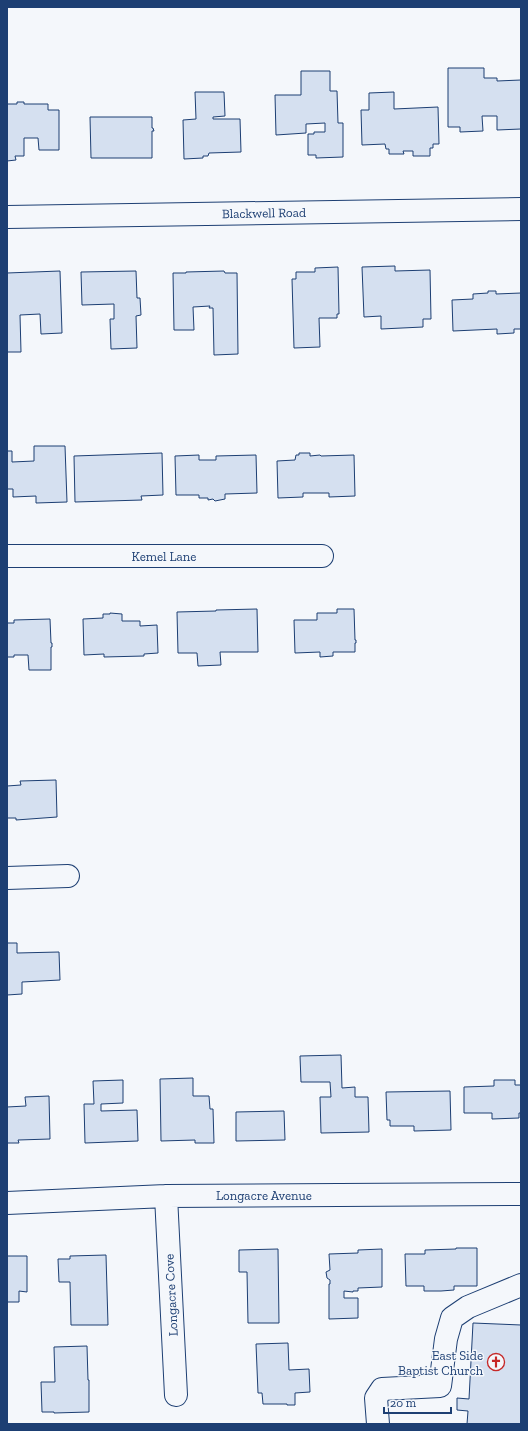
<svg xmlns="http://www.w3.org/2000/svg" width="528" height="1431" font-family="'Zilla Slab',serif">
  <rect width="100%" height="100%" fill="#f4f7fb"/>
  <path fill="#d5e0f0" stroke="#1d3f73" d="M 448,68 L 484,68 L 484,78 L 497,78 L 497,81 L 521,80 L 521,129 L 497,130 L 497,116 L 482,116 L 483,131 L 460,132 L 460,127 L 448,127 Z
    M 301,71 L 330,71 L 330,91 L 337,91 L 338,123 L 343,123 L 343,157 L 316,158 L 316,155 L 308,155 L 308,134 L 314,134 L 314,132 L 325,132 L 325,123 L 306,124 L 306,133 L 276,135 L 275,95 L 301,95 Z
    M 195,92 L 224,92 L 225,116 L 213,117 L 213,119 L 240,119 L 241,152 L 209,153 L 208,156 L 203,156 L 203,158 L 184,159 L 183,120 L 196,119 Z
    M 394,92 L 394,109 L 438,107 L 439,144 L 433,144 L 433,148 L 430,148 L 430,156 L 413,156 L 413,151 L 403,151 L 404,154 L 389,154 L 389,149 L 386,149 L 385,144 L 362,145 L 361,110 L 369,110 L 369,93 Z
    M 17,102 L 24,102 L 24,104 L 48,104 L 48,110 L 59,110 L 59,150 L 39,150 L 38,138 L 24,138 L 24,156 L 15,156 L 16,160 L 7,161 L 7,104 L 17,104 Z
    M 90,117 L 152,117 L 152,128 L 153,128 L 154,131 L 152,131 L 152,158 L 91,158 Z
    M 395,266 L 395,271 L 430,270 L 431,319 L 423,319 L 423,327 L 381,329 L 381,316 L 364,317 L 362,267 Z
    M 338,267 L 339,314 L 337,314 L 337,318 L 319,318 L 320,347 L 294,348 L 292,279 L 296,279 L 296,272 L 315,272 L 315,268 Z
    M 60,271 L 62,333 L 41,334 L 40,314 L 20,315 L 21,352 L 7,352 L 7,273 Z
    M 136,271 L 137,298 L 140,298 L 141,315 L 136,316 L 137,348 L 111,349 L 110,319 L 114,319 L 114,304 L 82,305 L 81,272 Z
    M 224,271 L 225,273 L 237,273 L 238,354 L 214,355 L 213,308 L 209,308 L 210,306 L 193,307 L 194,330 L 174,330 L 173,273 L 186,273 L 186,272 Z
    M 488,291 L 496,291 L 496,294 L 521,293 L 521,329 L 514,329 L 514,333 L 497,334 L 497,329 L 453,331 L 452,300 L 473,299 L 473,294 L 488,293 Z
    M 34,446 L 65,446 L 67,502 L 36,503 L 36,496 L 13,497 L 13,489 L 7,489 L 7,451 L 12,451 L 12,462 L 34,461 Z
    M 162,453 L 163,495 L 141,496 L 142,500 L 75,502 L 74,456 Z
    M 299,453 L 310,453 L 310,456 L 320,455 L 321,456 L 354,455 L 355,496 L 329,497 L 329,493 L 303,493 L 303,497 L 278,498 L 277,461 L 295,460 L 296,455 L 299,455 Z
    M 199,455 L 199,460 L 216,460 L 216,456 L 256,455 L 257,493 L 225,494 L 225,499 L 215,501 L 213,499 L 208,500 L 208,498 L 199,498 L 199,495 L 176,495 L 175,456 Z
    M 257,609 L 258,652 L 220,652 L 221,665 L 198,666 L 197,653 L 178,653 L 177,612 L 216,611 L 216,610 Z
    M 337,609 L 354,609 L 355,640 L 356,640 L 356,643 L 355,643 L 355,652 L 333,652 L 333,656 L 320,657 L 320,652 L 295,653 L 294,620 L 317,620 L 317,613 L 337,613 Z
    M 110,613 L 122,614 L 122,621 L 140,621 L 140,626 L 157,625 L 158,653 L 144,654 L 144,656 L 104,657 L 104,654 L 84,655 L 83,619 L 103,618 L 103,614 L 110,614 Z
    M 50,619 L 51,643 L 52,643 L 52,647 L 51,647 L 51,670 L 29,670 L 28,655 L 14,655 L 14,657 L 7,657 L 7,623 L 14,623 L 14,620 Z
    M 56,780 L 57,817 L 16,820 L 16,818 L 7,818 L 7,786 L 21,785 L 20,781 Z
    M 7,943 L 17,943 L 17,953 L 59,952 L 60,980 L 22,982 L 22,994 L 7,995 Z
    M 341,1055 L 342,1088 L 355,1087 L 355,1097 L 368,1097 L 369,1132 L 321,1133 L 320,1097 L 331,1097 L 330,1082 L 301,1082 L 300,1056 Z
    M 193,1078 L 193,1096 L 209,1096 L 210,1109 L 213,1109 L 214,1143 L 195,1143 L 195,1140 L 161,1141 L 160,1079 Z
    M 123,1080 L 123,1103 L 101,1104 L 101,1111 L 137,1110 L 138,1141 L 85,1143 L 84,1104 L 94,1104 L 93,1081 Z
    M 494,1080 L 515,1080 L 515,1085 L 521,1085 L 521,1113 L 519,1113 L 519,1118 L 492,1119 L 492,1113 L 464,1113 L 464,1087 L 494,1086 Z
    M 450,1091 L 451,1130 L 414,1131 L 414,1126 L 390,1126 L 390,1120 L 387,1120 L 386,1092 Z
    M 49,1096 L 50,1139 L 18,1140 L 19,1143 L 7,1143 L 7,1107 L 26,1106 L 25,1097 Z
    M 284,1111 L 285,1140 L 236,1141 L 236,1112 Z
    M 456,1248 L 477,1248 L 477,1286 L 454,1286 L 454,1290 L 441,1291 L 424,1291 L 424,1286 L 406,1286 L 405,1254 L 425,1254 L 425,1250 L 456,1249 Z
    M 278,1249 L 279,1323 L 248,1323 L 247,1272 L 239,1272 L 239,1250 Z
    M 382,1249 L 382,1287 L 358,1288 L 358,1291 L 353,1291 L 353,1292 L 344,1291 L 344,1298 L 358,1298 L 358,1318 L 329,1319 L 329,1284 L 330,1284 L 330,1280 L 327,1278 L 326,1272 L 330,1270 L 329,1254 L 358,1253 L 358,1250 Z
    M 106,1255 L 108,1325 L 71,1325 L 70,1282 L 59,1282 L 58,1259 L 70,1259 L 70,1256 Z
    M 7,1256 L 27,1256 L 27,1292 L 19,1291 L 19,1302 L 7,1302 Z
    M 473,1323 L 521,1325 L 521,1424 L 467,1424 L 468,1411 L 457,1410 L 457,1398 L 469,1399 Z
    M 288,1343 L 289,1370 L 309,1369 L 310,1392 L 295,1393 L 295,1405 L 287,1405 L 287,1404 L 263,1404 L 262,1393 L 258,1393 L 256,1344 Z
    M 87,1346 L 88,1380 L 89,1380 L 89,1412 L 54,1413 L 54,1412 L 42,1412 L 41,1382 L 55,1382 L 54,1347 Z"/>
  <g fill="none" stroke-linecap="round" stroke-linejoin="round">
    <g stroke="#1d3f73" stroke-width="24">
      <path id="minor" d="M 7,217 L 521,209
        M 7,556 L 322,556
        M 7,878 L 68,876
        M 166,1196 L 176,1395
        M 7,1203 L 166,1196 L 521,1194
        M 378,1424 L 376,1398 L 382,1389 L 440,1386 L 446,1339 L 452,1318 L 468,1307 L 521,1285"/>
    </g>
    <use href="#minor" stroke="#f4f7fb" stroke-width="22"/>
  </g>
  <defs>
    <g id="church-ring" transform="scale(0.9)"><circle r="9.5" fill="#f4f7fb" stroke="#c62828" stroke-width="1.5"/><path d="M-1.2-6h2.4v3.5h3.3v2.4h-3.3V6h-2.4V-.1h-3.3v-2.4h3.3Z" fill="#c62828"/></g>
  </defs>
  <g fill-rule="evenodd">
    <use href="#church-ring" x="496" y="1362"/>
  </g>
  <g text-anchor="middle" dominant-baseline="central" stroke-width="3" stroke-linejoin="round" paint-order="stroke">
    <g font-size="13" fill="#1d3f73" stroke="#f4f7fb">
      <text transform="translate(264 213) rotate(-1)">Blackwell Road</text>
      <text x="164" y="556">Kemel Lane</text>
      <text x="264" y="1195">Longacre Avenue</text>
      <text transform="translate(171 1295) rotate(-93)">Longacre Cove</text>
    </g>
    <g font-size="13" fill="#1d3f73" stroke="#f4f7fb" text-anchor="end">
      <text x="483" y="1355">East Side<tspan x="483" dy="15">Baptist Church</tspan></text>
    </g>
  </g>
  <rect width="528" height="1431" fill="none" stroke="#1d3f73" stroke-width="16"/>
  <path d="M384 1407v6h67v-6" fill="none" stroke="#1d3f73" stroke-width="2"/>
  <text x="390" y="1407" font-size="12" fill="#1d3f73" stroke="#f4f7fb" stroke-width="3" paint-order="stroke">20 m</text>
</svg>
